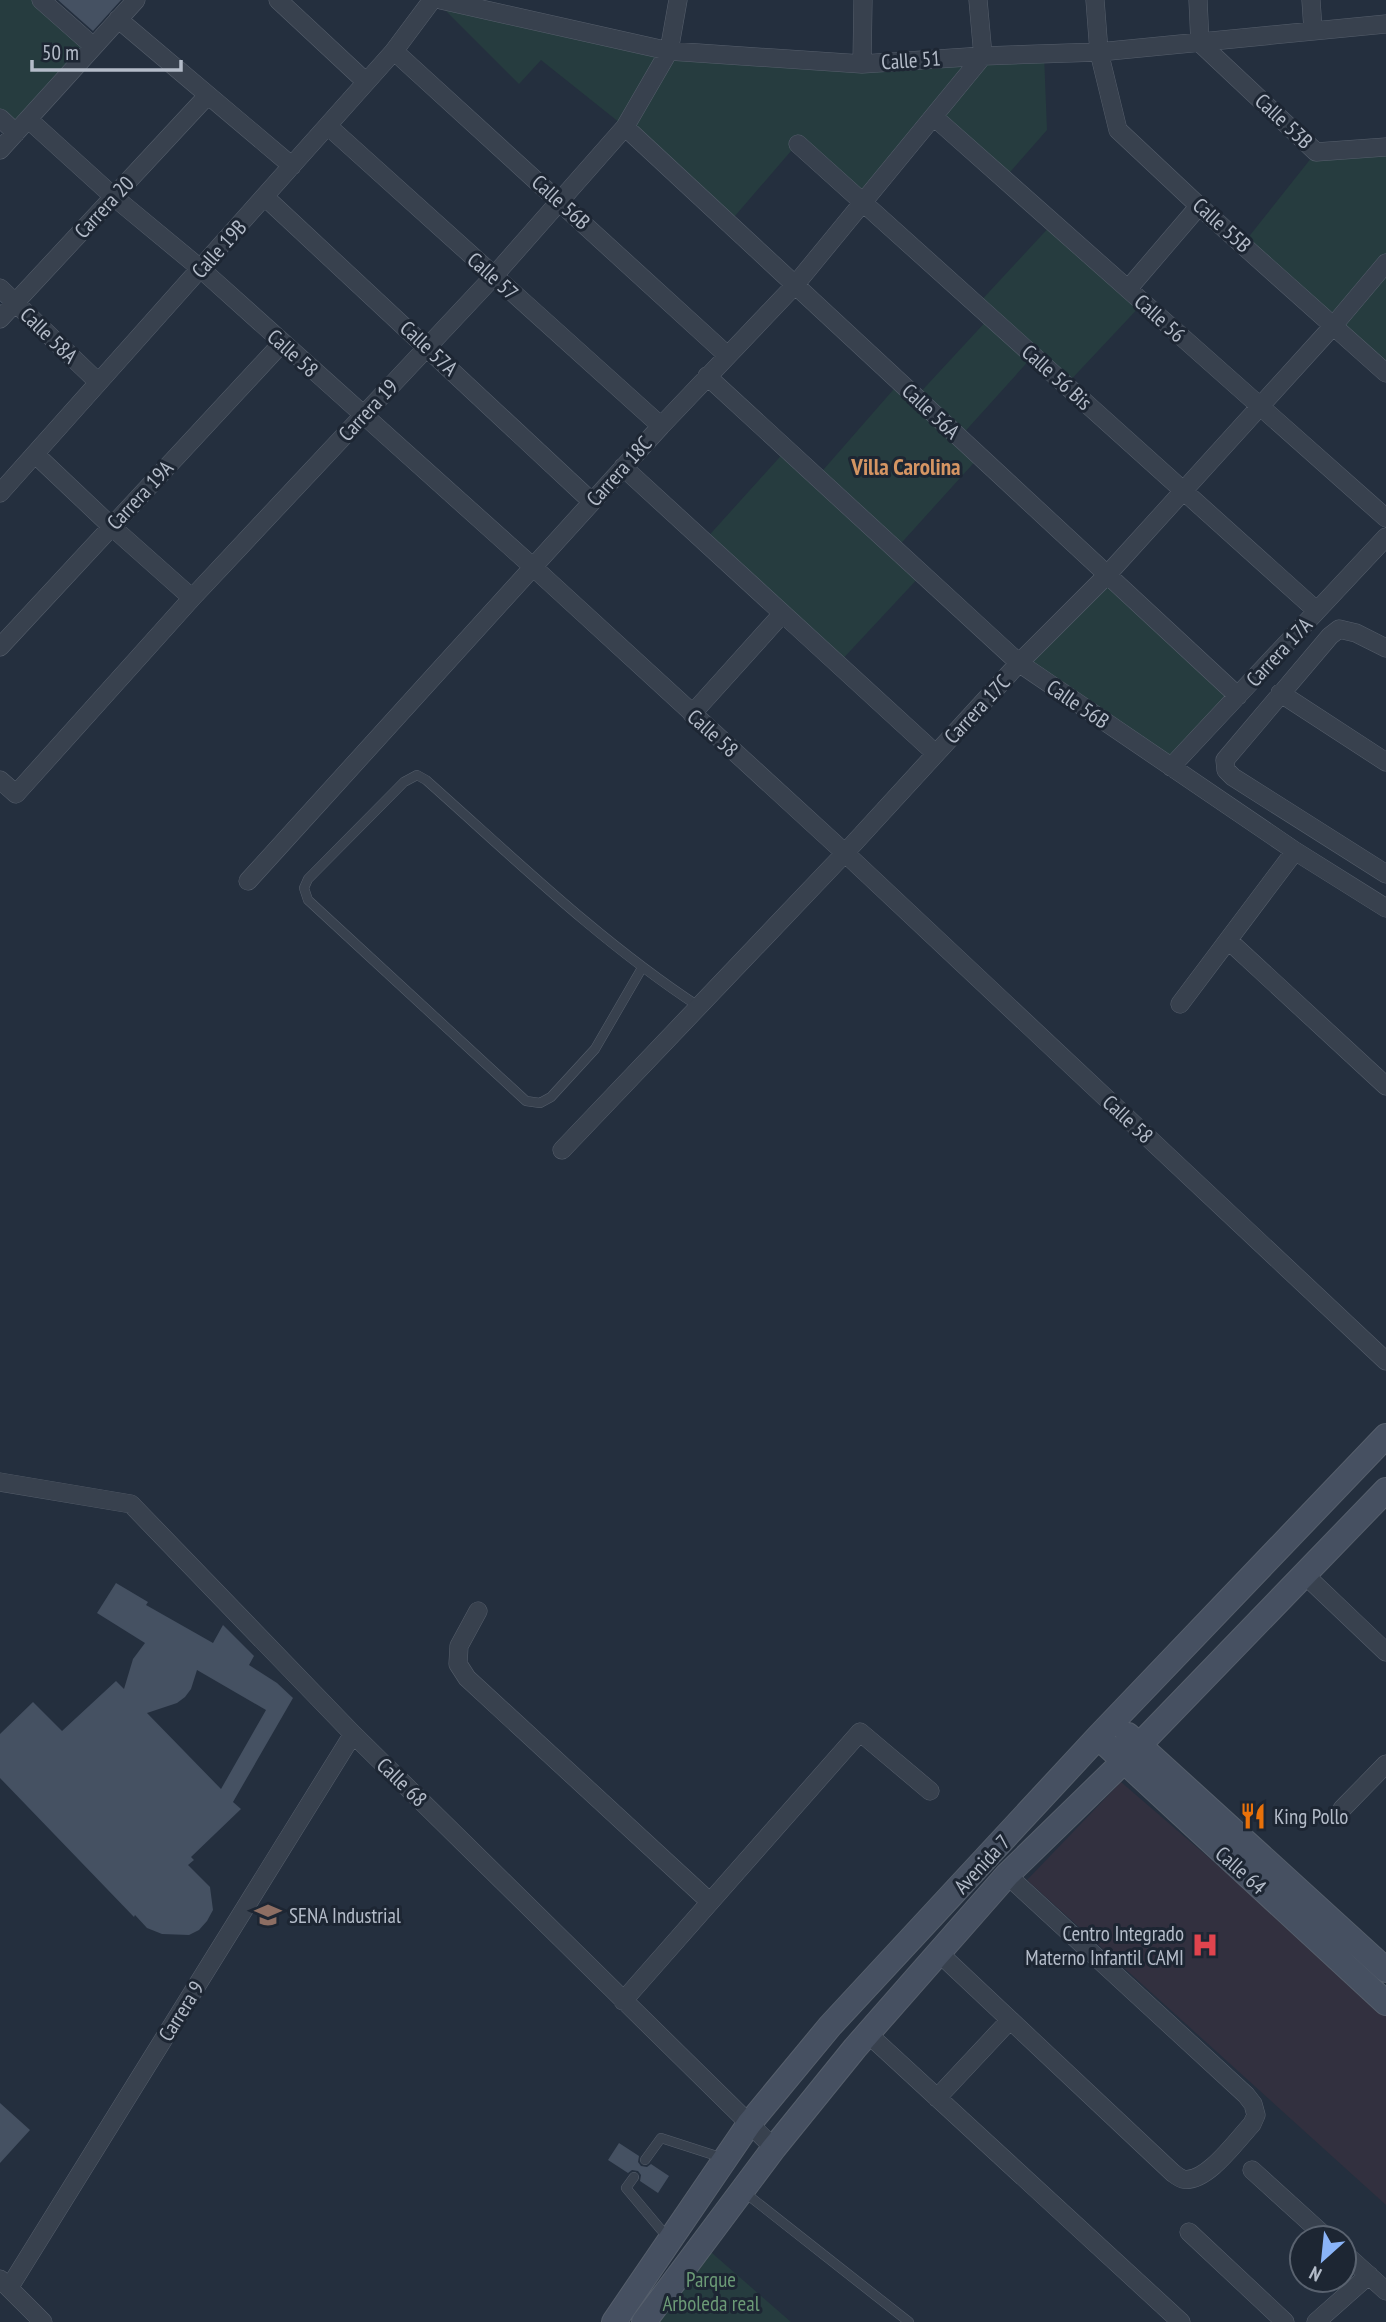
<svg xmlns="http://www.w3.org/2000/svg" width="1386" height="2322" font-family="'PT Sans Narrow',sans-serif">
  <rect width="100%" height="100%" fill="#242f3e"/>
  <path fill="#32303f" d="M 1121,1782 L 1386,2010 L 1386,2205 L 1027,1880 Z"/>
  <path fill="#263c3f" d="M 0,0 L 41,0 L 93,46 L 16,133 L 0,118 Z
    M 435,0 L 669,51 L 862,64 L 1044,54 L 1047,130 L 1004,179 L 934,117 L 863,202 L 797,144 L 729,223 L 625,127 L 541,60 L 519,84 Z
    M 1386,147 L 1386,373 L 1243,244 L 1316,152 Z
    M 1053,223 L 1143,303 L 1066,385 L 1033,356 L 960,437 L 980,456 L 895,550 L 922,574 L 838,664 L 704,541 L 787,449 L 817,477 L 900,382 L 916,397 L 990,317 L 977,305 Z
    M 1107,575 L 1238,696 L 1171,767 L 1019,663 Z
    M 704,2246 L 791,2322 L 651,2322 Z"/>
  <path fill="#455162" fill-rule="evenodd" d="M 58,0 L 121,0 L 93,31 Z
    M 116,1583 L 148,1602 L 146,1605 L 213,1643 L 223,1625 L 254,1656 L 249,1665 L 277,1683 L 293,1698 L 233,1802 L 241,1809 L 191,1857 L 194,1860 L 188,1865 L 210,1887 L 213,1910 L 207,1921 L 199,1930 L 189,1935 L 162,1934 L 147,1928 L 135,1915 L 134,1917 L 0,1778 L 0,1734 L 33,1702 L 62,1731 L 116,1681 L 124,1689 L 133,1659 L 145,1643 L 97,1613 ZM 197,1670 L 266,1710 L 221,1789 L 147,1713 L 177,1703 L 185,1697 L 191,1689 Z
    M 0,2103 L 30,2130 L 0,2163 Z
    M 619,2143 L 639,2156 L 638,2162 L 641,2166 L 647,2167 L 651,2164 L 669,2176 L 658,2193 L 640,2181 L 641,2175 L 638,2171 L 632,2170 L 628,2173 L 608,2160 Z"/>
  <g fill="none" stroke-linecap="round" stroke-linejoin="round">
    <g stroke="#565f6c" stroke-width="10">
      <path id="service" d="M 642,968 L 595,1049 L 551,1097 L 540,1103 L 526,1101 L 308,900 L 304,888 L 308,879 L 404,782 L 417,775 L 426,780 C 514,858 599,941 698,1006
        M 645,2160 L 661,2138 L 723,2158
        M 634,2177 L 626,2188 L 668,2238
        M 744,2192 L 909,2322"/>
    </g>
    <g stroke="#565f6c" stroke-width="19">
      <path id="minor" d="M 41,0 L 93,46
        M 278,0 L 366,82
        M 441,0 L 669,51 L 862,64 L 983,56 L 1099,52 L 1386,24
        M 1095,0 L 1099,52 L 1118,130 L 1199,206 L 1386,373
        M 1198,0 L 1200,43 L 1316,152 L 1386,147
        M 1311,0 L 1313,30
        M 118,19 L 292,166
        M 394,51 L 727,355
        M 862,64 L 863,0
        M 934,117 L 1386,518
        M 0,118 L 16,133
        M 28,119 L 114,197 L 201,269 L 533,567 L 845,853 L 1386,1361
        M 328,126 L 661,426
        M 625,127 L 1238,696
        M 798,144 L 1317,611
        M 0,150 L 136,0
        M 265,197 L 591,501
        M 0,288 L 98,382
        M 1128,289 L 1199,206
        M 0,319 L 208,95
        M 707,376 L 1019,663 L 1295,851 L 1386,908
        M 36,455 L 111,526 L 192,598
        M 623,467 L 935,753
        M 0,493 L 394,51 L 432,0
        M 0,647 L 282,343
        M 1386,648 L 1356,633 L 1339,629 L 1330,636 L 1225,760 L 1226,770 L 1233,777 L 1386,874
        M 1280,693 L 1386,762
        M 692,714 L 782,614
        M 1171,767 L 1386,537
        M 0,780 L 16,794 L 192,598 L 493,277 L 625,127 L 669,51 L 678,0
        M 248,881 L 661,426 L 795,285 L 983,56 L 978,0
        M 1228,940 L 1386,1086
        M 1180,1004 L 1295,851
        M 562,1150 L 845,853 L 1019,663 L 1107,575 L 1333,326 L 1386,263
        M 0,1482 L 131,1504 L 353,1734 L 774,2148
        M 1305,1575 L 1386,1652
        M 478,1611 L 459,1646 L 458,1664 L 467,1678 L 710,1902
        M 1342,1809 L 1386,1764
        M 939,1953 L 1173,2173 C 1176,2175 1179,2178 1183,2179 C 1206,2184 1237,2140 1252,2124 L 1256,2115 L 1253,2104 L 1246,2095 L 1007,1875
        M 623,2001 L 860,1732 L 930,1791
        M 868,2034 L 1181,2322
        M 937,2098 L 1010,2020
        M 1252,2170 L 1327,2238
        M 1189,2232 L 1285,2322
        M 1344,2253 L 1386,2291
        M 0,2279 L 43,2322
        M 9,2288 L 353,1734
        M 1316,2322 L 1369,2275"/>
    </g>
    <g stroke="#565f6c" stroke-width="26">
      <path id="secondary" d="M 1128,1735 L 1386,1970
        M 1098,1737 L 1386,2003
        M 614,2322 L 749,2124 L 830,2026 L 1098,1737 L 1386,1436
        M 644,2322 L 774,2148 L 855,2048 L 1007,1875 L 1123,1762 L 1386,1490"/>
    </g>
    <use href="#service" stroke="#38414e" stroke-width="9"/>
    <use href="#minor" stroke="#38414e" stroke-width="18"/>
    <use href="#secondary" stroke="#465061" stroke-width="24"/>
  </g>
  <defs>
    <g id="restaurant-bare" transform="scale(2.1)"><path d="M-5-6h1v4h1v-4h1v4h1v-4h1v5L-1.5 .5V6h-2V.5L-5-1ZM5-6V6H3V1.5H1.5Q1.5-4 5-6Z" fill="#e8710a" stroke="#1d2633" stroke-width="2.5" paint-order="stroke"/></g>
    <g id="university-bare" transform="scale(2.1)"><path d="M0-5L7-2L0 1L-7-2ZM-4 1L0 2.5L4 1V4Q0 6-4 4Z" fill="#8d6e63" stroke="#1d2633" stroke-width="2.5" paint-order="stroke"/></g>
    <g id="hospital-bare" transform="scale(2.1)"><path d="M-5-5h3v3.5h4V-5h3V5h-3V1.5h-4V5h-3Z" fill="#e0444e" stroke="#1d2633" stroke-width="2.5" paint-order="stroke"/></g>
  </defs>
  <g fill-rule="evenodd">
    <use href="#restaurant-bare" x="1253" y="1816"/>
    <use href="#university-bare" x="268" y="1915"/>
    <use href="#hospital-bare" x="1205" y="1945"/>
  </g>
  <g text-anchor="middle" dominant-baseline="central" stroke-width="6" stroke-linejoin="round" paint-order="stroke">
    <g font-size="21" fill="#b4bcc9" stroke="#1d2633">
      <text transform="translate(911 60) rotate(-4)">Calle 51</text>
      <text transform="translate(1284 121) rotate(43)">Calle 53B</text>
      <text transform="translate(561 202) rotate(42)">Calle 56B</text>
      <text transform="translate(104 207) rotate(-47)">Carrera 20</text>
      <text transform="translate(1222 225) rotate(42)">Calle 55B</text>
      <text transform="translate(219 249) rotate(-48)">Calle 19B</text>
      <text transform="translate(493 276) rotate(42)">Calle 57</text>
      <text transform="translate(1160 318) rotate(42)">Calle 56</text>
      <text transform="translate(49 335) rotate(44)">Calle 58A</text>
      <text transform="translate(429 348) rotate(43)">Calle 57A</text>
      <text transform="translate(293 353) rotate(42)">Calle 58</text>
      <text transform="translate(1057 377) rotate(42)">Calle 56 Bis</text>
      <text transform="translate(368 410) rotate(-47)">Carrera 19</text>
      <text transform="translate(931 411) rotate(43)">Calle 56A</text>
      <text transform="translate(619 471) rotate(-48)">Carrera 18C</text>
      <text transform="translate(140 495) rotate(-47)">Carrera 19A</text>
      <text transform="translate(1279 652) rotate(-47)">Carrera 17A</text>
      <text transform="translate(1078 704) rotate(34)">Calle 56B</text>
      <text transform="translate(977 709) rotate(-47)">Carrera 17C</text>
      <text transform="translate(713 733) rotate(42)">Calle 58</text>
      <text transform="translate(1128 1119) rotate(43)">Calle 58</text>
      <text transform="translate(402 1782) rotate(44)">Calle 68</text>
      <text transform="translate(982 1864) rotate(-47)">Avenida 7</text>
      <text transform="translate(1241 1870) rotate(42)">Calle 64</text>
      <text transform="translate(181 2011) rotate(-58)">Carrera 9</text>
    </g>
    <g font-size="21" fill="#b4bcc9" stroke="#1d2633" text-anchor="start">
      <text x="1274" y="1816">King Pollo</text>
      <text x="289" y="1915">SENA Industrial</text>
      <text x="1184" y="1933" text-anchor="end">Centro Integrado<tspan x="1184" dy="24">Materno Infantil CAMI</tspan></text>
    </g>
    <g font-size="21" fill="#6b9a76" stroke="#1d2633">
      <text x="711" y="2279">Parque<tspan x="711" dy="24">Arboleda real</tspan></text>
    </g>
    <g font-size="23" font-weight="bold" fill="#d59563" stroke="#1d2633">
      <text x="906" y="466">Villa Carolina</text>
    </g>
  </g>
  <g transform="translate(1323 2259) rotate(207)"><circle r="33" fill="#1d2633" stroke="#59626f" stroke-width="2"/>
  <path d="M0-5L12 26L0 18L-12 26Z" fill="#8ab4f8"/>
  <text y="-10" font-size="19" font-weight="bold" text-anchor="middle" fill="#b4bcc9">N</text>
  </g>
  <path d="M32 60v10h149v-10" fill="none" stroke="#b4bcc9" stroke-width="3.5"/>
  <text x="42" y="60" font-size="21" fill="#b4bcc9" stroke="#1d2633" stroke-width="5" paint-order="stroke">50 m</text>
</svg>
